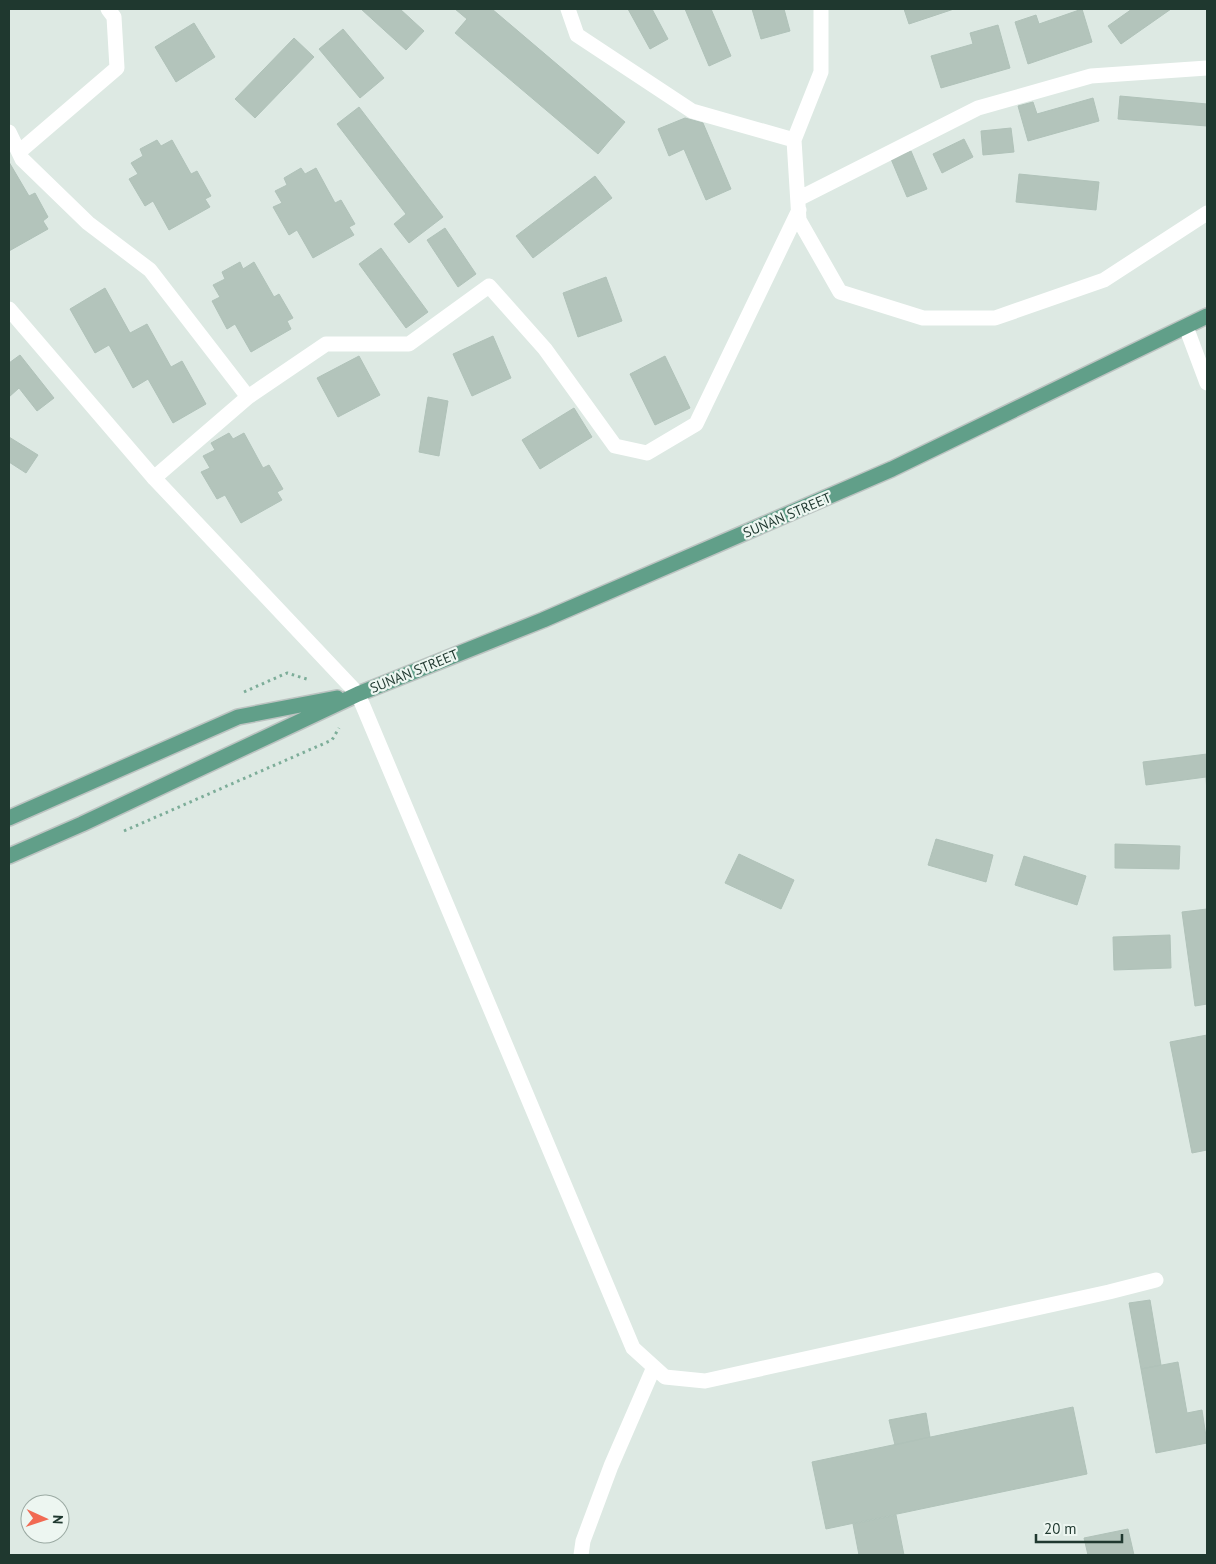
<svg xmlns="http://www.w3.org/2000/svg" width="1216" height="1564" font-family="'PT Sans',sans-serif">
  <rect width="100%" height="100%" fill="#dde9e3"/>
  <path fill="#b3c4bb" stroke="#b0c2b9" d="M 361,9 L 400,9 L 424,31 L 406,50 Z
    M 455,9 L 492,9 L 625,122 L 598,154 L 455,33 L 467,19 Z
    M 628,9 L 652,9 L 668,39 L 650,49 Z
    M 685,9 L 711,9 L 731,56 L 709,66 Z
    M 752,9 L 784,9 L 790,31 L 761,39 Z
    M 904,9 L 954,9 L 909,24 Z
    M 1082,9 L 1092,42 L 1028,64 L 1015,22 L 1036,15 L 1039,24 Z
    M 1132,9 L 1171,9 L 1121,44 L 1108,26 Z
    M 194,23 L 215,57 L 176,82 L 155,47 Z
    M 998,25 L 1010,68 L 941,88 L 931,56 L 973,44 L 970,33 Z
    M 343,29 L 384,78 L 360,98 L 319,49 Z
    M 294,38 L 314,57 L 255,118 L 235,99 Z
    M 1120,96 L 1207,104 L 1207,126 L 1118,119 Z
    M 1093,98 L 1099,121 L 1028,141 L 1018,106 L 1033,102 L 1037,114 Z
    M 359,107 L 443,217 L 409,243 L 394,224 L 406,214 L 337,124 Z
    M 685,118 L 703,123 L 731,189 L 706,200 L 684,149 L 669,156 L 658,129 Z
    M 1011,128 L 1014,152 L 983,155 L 981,131 Z
    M 964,139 L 973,157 L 942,173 L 933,154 Z
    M 157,140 L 161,146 L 172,140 L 191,174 L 197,171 L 211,196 L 205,199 L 210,207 L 169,230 L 153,201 L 145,206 L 129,179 L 138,174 L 131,163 L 143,156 L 140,149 Z
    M 911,151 L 927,189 L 907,197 L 891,159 Z
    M 9,162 L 29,196 L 35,193 L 48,217 L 43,221 L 48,229 L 9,251 Z
    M 301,168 L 305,174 L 316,168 L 335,203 L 341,200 L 355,224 L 349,227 L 354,235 L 313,258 L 297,230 L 289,235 L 273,207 L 282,203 L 275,191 L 287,185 L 284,178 Z
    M 1019,174 L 1099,182 L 1096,210 L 1016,202 Z
    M 595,176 L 612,198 L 533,258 L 516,236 Z
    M 445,228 L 476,274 L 458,287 L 427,240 Z
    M 381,248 L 428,312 L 406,328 L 359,264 Z
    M 240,262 L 243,269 L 254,262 L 274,297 L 279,294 L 293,318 L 287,321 L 291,329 L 251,352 L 235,324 L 227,329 L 212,301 L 220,297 L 213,285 L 225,279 L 222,272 Z
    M 606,277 L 622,321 L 578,337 L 563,293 Z
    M 105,288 L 130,333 L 147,324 L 171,367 L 182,361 L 206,404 L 173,423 L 148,379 L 133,388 L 109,345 L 95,353 L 70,309 Z
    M 493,336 L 511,378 L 472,396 L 453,354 Z
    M 20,355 L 54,398 L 37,411 L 19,388 L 9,397 L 9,363 Z
    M 359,356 L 380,395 L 338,417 L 317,378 Z
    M 665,356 L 690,408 L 655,425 L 630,374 Z
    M 428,397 L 448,401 L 439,456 L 419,452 Z
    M 574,408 L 592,437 L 540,469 L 522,440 Z
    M 229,433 L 233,439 L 244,433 L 263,468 L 269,465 L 283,489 L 277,492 L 282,500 L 241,523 L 225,495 L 217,499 L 201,472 L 210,468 L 203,456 L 215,450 L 211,443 Z
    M 9,437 L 38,455 L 26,473 L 9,462 Z
    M 1207,754 L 1207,793 L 1206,777 L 1146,785 L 1143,762 Z
    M 936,839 L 993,855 L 986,882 L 928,865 Z
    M 1115,844 L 1180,846 L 1179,869 L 1115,868 Z
    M 739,854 L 794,880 L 781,909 L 725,883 Z
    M 1024,856 L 1086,876 L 1077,905 L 1015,885 Z
    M 1207,909 L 1207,1004 L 1195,1006 L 1182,912 Z
    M 1170,935 L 1171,968 L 1114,970 L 1113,937 Z
    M 1207,1035 L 1207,1150 L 1192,1153 L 1170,1042 Z
    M 1150,1300 L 1161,1365 L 1141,1369 L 1129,1303 Z
    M 1178,1362 L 1187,1413 L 1202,1410 L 1207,1443 L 1156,1453 L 1141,1369 Z
    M 1073,1407 L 1087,1474 L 826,1529 L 812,1462 Z
    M 926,1413 L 930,1437 L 895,1445 L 889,1420 Z
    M 896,1515 L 904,1555 L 859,1555 L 853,1524 Z
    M 1128,1529 L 1134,1555 L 1088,1555 L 1084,1538 Z"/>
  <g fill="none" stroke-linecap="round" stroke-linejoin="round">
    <g stroke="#bcc3c1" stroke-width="18">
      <path id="primary" d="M 9,818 L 238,717 L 337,698
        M 9,856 L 82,824 L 358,694 L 543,620 L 892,469 L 1207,316"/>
    </g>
    <path stroke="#7dad99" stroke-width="3" stroke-dasharray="2.5 4" stroke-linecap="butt" d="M 244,692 L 287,673 L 310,680
      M 124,831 L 332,740 L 339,728"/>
    <path stroke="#fff" stroke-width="15" d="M 568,9 L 577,35 L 692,111 L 794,140 L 821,72 L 821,9
      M 9,132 L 22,159 L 88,223 L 150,270 L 248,397 L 154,478
      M 794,140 L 799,220 L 840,292 L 923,318 L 995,318 L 1104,280 L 1207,213
      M 19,152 L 117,68 L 114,17 L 108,9
      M 798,199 L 978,108 L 1091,76 L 1207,68
      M 248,397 L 326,344 L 409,344 L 489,286 L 545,349 L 615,446 L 647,453 L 696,424 L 799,210
      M 358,694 L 633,1348 L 665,1377 L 705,1381 L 1109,1292 L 1156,1280
      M 581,1555 L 583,1541 L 611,1466 L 654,1367"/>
    <path stroke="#fff" stroke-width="15" d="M 9,309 L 154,478 L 358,694
      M 1186,327 L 1207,383"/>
    <use href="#primary" stroke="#619f89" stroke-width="15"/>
  </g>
  <g text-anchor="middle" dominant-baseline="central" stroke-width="4.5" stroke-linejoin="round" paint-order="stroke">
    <g font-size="14" fill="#1f382f" stroke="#edf6f1">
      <text transform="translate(787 515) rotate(-23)">SUNAN STREET</text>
      <text transform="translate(414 671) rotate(-22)">SUNAN STREET</text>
    </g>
  </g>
  <rect width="1216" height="1564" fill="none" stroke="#1f382f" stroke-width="20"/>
  <g transform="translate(45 1519) rotate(93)"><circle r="24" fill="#edf6f1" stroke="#9baaa3"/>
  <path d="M0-4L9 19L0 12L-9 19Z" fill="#f16a53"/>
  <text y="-8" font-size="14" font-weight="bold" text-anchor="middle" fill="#1f382f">N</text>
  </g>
  <path d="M1036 1534v8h86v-8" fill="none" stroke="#1f382f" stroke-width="2.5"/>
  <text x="1044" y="1534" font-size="15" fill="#1f382f" stroke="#edf6f1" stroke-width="4" paint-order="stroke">20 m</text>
</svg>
